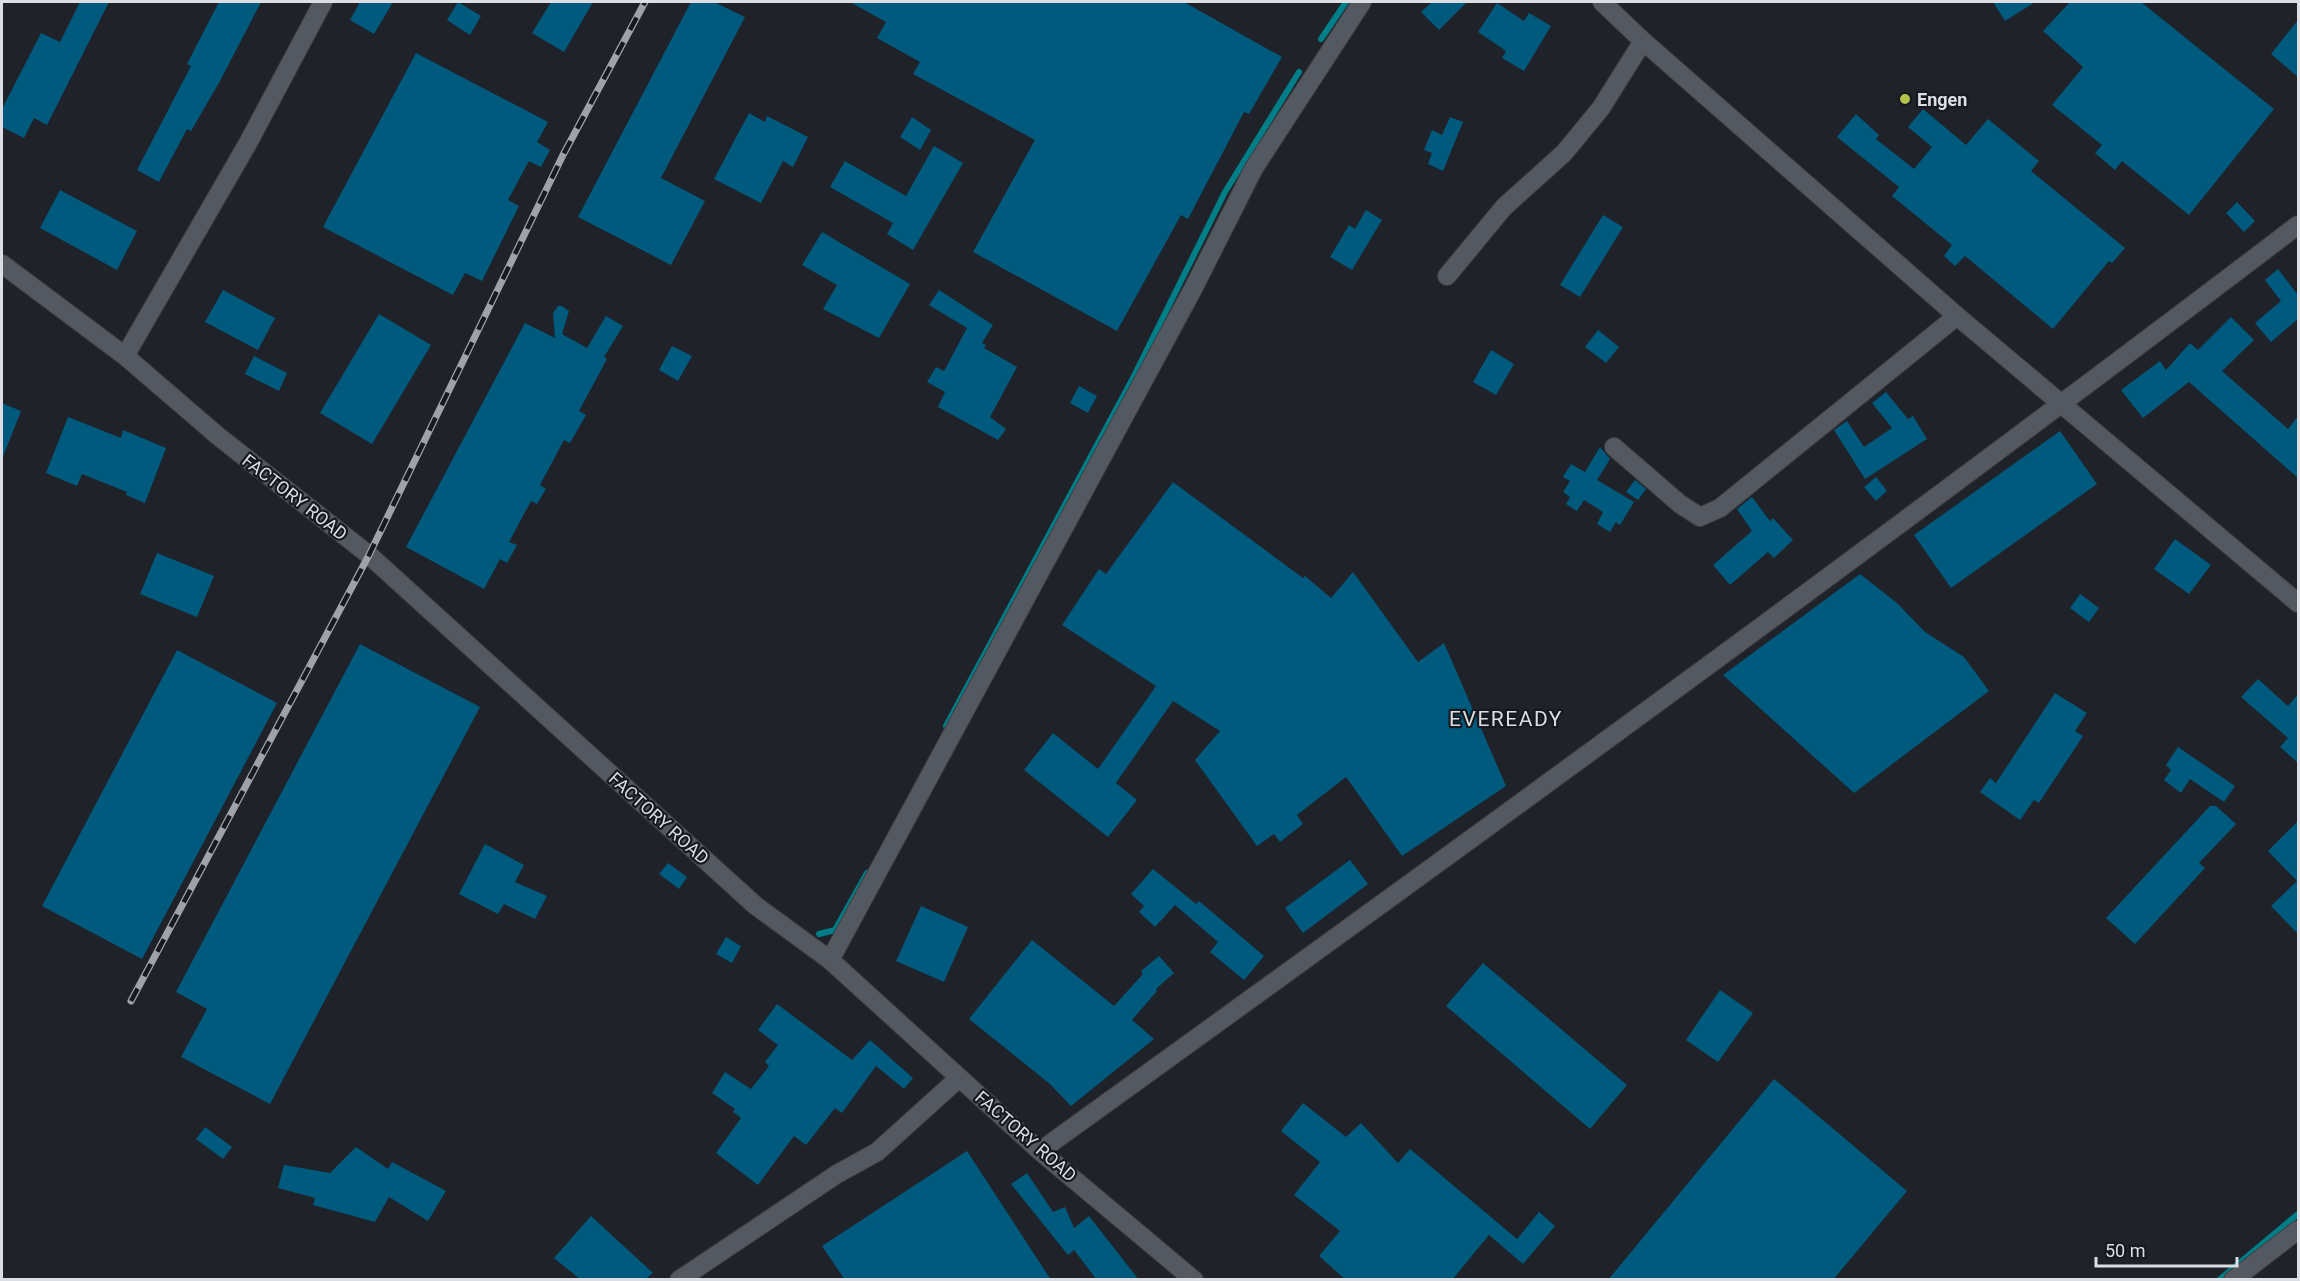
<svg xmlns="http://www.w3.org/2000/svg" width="2300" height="1281" font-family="Roboto,sans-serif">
  <rect width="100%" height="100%" fill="#1f2229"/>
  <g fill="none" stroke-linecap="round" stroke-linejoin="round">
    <path stroke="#007e88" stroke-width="6" d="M 1321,39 L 1346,2
      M 946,726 L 1133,378 L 1225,192 L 1299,72
      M 819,934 L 835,930 L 867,873
      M 2219,1280 L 2298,1214"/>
  </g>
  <path fill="#005a7e" d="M 80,2 L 109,2 L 47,125 L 34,118 L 24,138 L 2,127 L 2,109 L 41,33 L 60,42 Z
    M 219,2 L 261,2 L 220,81 L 191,131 L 187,129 L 159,182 L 137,170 L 191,66 L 187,64 Z
    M 360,2 L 393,2 L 374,34 L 350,20 Z
    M 458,2 L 481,16 L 470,35 L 447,20 Z
    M 551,2 L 593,2 L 564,52 L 532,33 Z
    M 691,2 L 714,2 L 745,17 L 661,178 L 705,201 L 671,265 L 578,217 Z
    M 850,2 L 1184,2 L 1282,57 L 1249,114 L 1244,112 L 1188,219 L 1181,215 L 1117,331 L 973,252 L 1035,140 L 913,74 L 920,62 L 877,38 L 886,22 Z
    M 1432,2 L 1467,2 L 1439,30 L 1421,12 Z
    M 1993,2 L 2035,2 L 2005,21 Z
    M 2070,2 L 2141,2 L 2274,109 L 2189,215 L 2122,161 L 2115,170 L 2095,153 L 2102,145 L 2052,105 L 2083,67 L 2043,31 Z
    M 1497,3 L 1524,21 L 1529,13 L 1551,26 L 1524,71 L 1502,58 L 1506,51 L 1478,32 Z
    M 2298,20 L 2298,77 L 2271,54 Z
    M 416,53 L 548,122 L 537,142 L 550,150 L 541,167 L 529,161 L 508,200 L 519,206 L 482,281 L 465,273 L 453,295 L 323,227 Z
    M 1923,109 L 1966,145 L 1988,119 L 2039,161 L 2031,171 L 2125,248 L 2112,263 L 2109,261 L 2053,329 L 1965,256 L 1955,266 L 1944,256 L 1952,245 L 1892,196 L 1899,187 L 1837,137 L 1856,114 L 1879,135 L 1876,139 L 1914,169 L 1932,147 L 1908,127 Z
    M 749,113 L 765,122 L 767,116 L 808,137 L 793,167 L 783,161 L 761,203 L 714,179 Z
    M 912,117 L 931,130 L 920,150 L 900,137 Z
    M 1450,117 L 1463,122 L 1443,171 L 1428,164 L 1432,153 L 1424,150 L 1432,130 L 1442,135 Z
    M 934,146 L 963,163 L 913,250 L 887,234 L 893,223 L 830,187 L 845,161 L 906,196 Z
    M 60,190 L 137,231 L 117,270 L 40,228 Z
    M 2237,202 L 2255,221 L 2244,232 L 2226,213 Z
    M 1366,210 L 1382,220 L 1352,270 L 1330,257 L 1349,225 L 1355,229 Z
    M 1603,215 L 1623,227 L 1580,297 L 1560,285 Z
    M 822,232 L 910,284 L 879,338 L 823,309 L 837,285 L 802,265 Z
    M 2278,269 L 2298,295 L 2298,319 L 2271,342 L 2255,323 L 2281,301 L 2265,280 Z
    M 223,290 L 275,318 L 258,350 L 205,322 Z
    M 939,290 L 993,325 L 982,343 L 986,345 L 984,348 L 1017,367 L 990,417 L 1006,429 L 998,440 L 938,407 L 945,392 L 927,382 L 936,367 L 944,371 L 967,328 L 929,305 Z
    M 558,306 L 562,306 L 569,311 L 562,334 L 587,348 L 606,316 L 623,326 L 604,357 L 607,359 L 579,411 L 586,415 L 570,443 L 564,440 L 540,485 L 546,489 L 537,504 L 531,501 L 509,542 L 517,545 L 507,563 L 500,559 L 484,589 L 406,547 L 525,323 L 555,338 L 553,313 Z
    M 379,314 L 431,345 L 372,444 L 320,413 Z
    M 2231,317 L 2254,340 L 2222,371 L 2288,429 L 2298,416 L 2298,478 L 2189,382 L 2143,418 L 2121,390 L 2160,361 L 2166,370 L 2190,343 L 2198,350 Z
    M 1598,330 L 1619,347 L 1606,363 L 1585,347 Z
    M 672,346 L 692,356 L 678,381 L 659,370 Z
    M 1491,350 L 1514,364 L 1496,395 L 1473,382 Z
    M 254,356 L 287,373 L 279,391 L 245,374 Z
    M 1079,386 L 1097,396 L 1088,413 L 1070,403 Z
    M 1886,392 L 1908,419 L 1913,416 L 1927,439 L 1865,479 L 1834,430 L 1847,421 L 1864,447 L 1892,428 L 1872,403 Z
    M 2,403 L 21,411 L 2,459 Z
    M 68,417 L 121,438 L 123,430 L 166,448 L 145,503 L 126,495 L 127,492 L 82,474 L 77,486 L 46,473 Z
    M 2060,431 L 2097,484 L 1951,588 L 1914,535 Z
    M 1600,447 L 1610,459 L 1597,480 L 1634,502 L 1620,525 L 1616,522 L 1610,532 L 1597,524 L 1603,512 L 1584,500 L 1577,511 L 1566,504 L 1570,497 L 1563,492 L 1570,481 L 1563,477 L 1571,464 L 1585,472 Z
    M 1876,477 L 1887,491 L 1876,501 L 1864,487 Z
    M 1635,480 L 1646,489 L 1638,500 L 1626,492 Z
    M 1173,482 L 1303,578 L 1305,576 L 1331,598 L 1353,572 L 1418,662 L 1444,643 L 1506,786 L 1402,856 L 1346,777 L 1297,815 L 1303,824 L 1280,842 L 1274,834 L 1257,846 L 1195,760 L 1220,731 L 1173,701 L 1116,783 L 1137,800 L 1108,837 L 1024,770 L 1053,733 L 1098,769 L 1156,686 L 1062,625 L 1099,569 L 1106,574 Z
    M 1752,497 L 1770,521 L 1773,518 L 1793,540 L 1774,558 L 1768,552 L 1730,585 L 1713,565 L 1752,531 L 1737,509 Z
    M 2175,539 L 2211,565 L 2189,594 L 2154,569 Z
    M 157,553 L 214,576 L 197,617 L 140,594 Z
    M 1860,574 L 1897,603 L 1925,632 L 1964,657 L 1989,691 L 1854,793 L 1723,675 Z
    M 2080,594 L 2099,608 L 2089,622 L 2070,608 Z
    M 360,644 L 480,707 L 270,1104 L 181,1057 L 207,1009 L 176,992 Z
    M 177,650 L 277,703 L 142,959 L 42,906 Z
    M 2258,679 L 2288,706 L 2298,694 L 2298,763 L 2280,747 L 2288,738 L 2241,697 Z
    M 2055,693 L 2087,713 L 2075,731 L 2083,736 L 2039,803 L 2034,800 L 2020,820 L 1980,792 L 1990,778 L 1996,783 Z
    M 2178,747 L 2235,786 L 2224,802 L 2190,779 L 2181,793 L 2164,780 L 2171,770 L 2166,765 Z
    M 2210,806 L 2216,806 L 2236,824 L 2199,863 L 2205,868 L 2135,944 L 2106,918 Z
    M 2298,821 L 2298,934 L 2271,906 L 2297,881 L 2268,851 Z
    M 485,844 L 524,865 L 515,882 L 547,896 L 535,919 L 504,904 L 498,914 L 459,894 Z
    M 1350,860 L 1368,884 L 1303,933 L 1285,908 Z
    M 668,863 L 687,877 L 679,889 L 659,874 Z
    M 1153,869 L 1196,904 L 1199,901 L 1264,956 L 1244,980 L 1210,952 L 1218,942 L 1175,905 L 1155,927 L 1139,912 L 1144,906 L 1131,894 Z
    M 921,906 L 968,927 L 944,982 L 896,961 Z
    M 726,937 L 741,946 L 732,963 L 716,954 Z
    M 1032,940 L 1114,1006 L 1143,974 L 1141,971 L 1159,956 L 1174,973 L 1156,989 L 1157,991 L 1132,1020 L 1154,1039 L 1071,1106 L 1050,1084 L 969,1019 Z
    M 1483,963 L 1627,1085 L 1590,1129 L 1446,1006 Z
    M 1720,990 L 1753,1013 L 1718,1062 L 1686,1040 Z
    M 777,1004 L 852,1060 L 870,1040 L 913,1078 L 904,1089 L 876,1066 L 842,1113 L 835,1108 L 806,1145 L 794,1136 L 758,1185 L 716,1153 L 741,1118 L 733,1112 L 735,1109 L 712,1093 L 725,1072 L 751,1089 L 769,1066 L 765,1062 L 778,1045 L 758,1030 Z
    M 1774,1079 L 1907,1191 L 1833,1280 L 1608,1280 Z
    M 1303,1103 L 1346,1137 L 1361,1123 L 1398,1163 L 1410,1149 L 1517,1239 L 1539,1212 L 1555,1226 L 1523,1264 L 1489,1235 L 1452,1280 L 1346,1280 L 1319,1256 L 1340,1231 L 1294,1195 L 1320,1162 L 1281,1131 Z
    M 205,1127 L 232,1147 L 223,1159 L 196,1139 Z
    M 356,1147 L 388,1169 L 392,1162 L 446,1191 L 428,1221 L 389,1197 L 375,1222 L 313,1205 L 315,1198 L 278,1188 L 284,1165 L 330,1173 Z
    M 967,1151 L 1051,1280 L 845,1280 L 822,1246 Z
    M 1027,1173 L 1053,1212 L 1065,1207 L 1074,1228 L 1089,1216 L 1139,1280 L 1097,1280 L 1074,1250 L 1068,1255 L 1011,1184 Z
    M 591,1216 L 653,1273 L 644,1280 L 581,1280 L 554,1258 Z"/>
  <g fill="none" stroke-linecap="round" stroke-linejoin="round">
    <g stroke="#3b3e44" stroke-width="20">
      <path id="minor" d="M 1602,2 L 1643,41 L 1957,316 L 2298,603
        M 2,264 L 125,356 L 218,436 L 369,555 L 756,906 L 830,960 L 1040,1151 L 1194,1280
        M 1447,276 L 1504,207 L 1564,153 L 1601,108 L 1643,41
        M 125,356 L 248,143 L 323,2
        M 1614,447 L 1680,504 L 1700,517 L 1720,508 L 1957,316
        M 830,960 L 1193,289 L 1254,168 L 1362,2
        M 1040,1151 C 1463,846 1884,540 2298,225
        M 679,1280 L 837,1174 L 877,1152 L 959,1078
        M 2233,1280 L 2298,1230"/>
    </g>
    <use href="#minor" stroke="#545961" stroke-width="18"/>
    <g stroke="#9fa2a7" stroke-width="7">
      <path id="rail" d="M 131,1001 L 369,555 L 563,155 L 645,2"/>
    </g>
    <use href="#rail" stroke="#151920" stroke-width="4.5" stroke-dasharray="14" stroke-linecap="butt"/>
  </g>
  <circle fill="#b3c24b" stroke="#151920" stroke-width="2" cx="1905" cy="99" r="6"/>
  <g text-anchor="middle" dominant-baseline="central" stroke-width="4.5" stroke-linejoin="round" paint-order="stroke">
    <g font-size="18" font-weight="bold" fill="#dcdee3" stroke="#151920" text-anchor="start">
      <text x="1917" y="99">Engen</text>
    </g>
    <g font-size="18" fill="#dcdee3" stroke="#151920">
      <text transform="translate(295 497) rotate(38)">FACTORY ROAD</text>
      <text transform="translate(659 818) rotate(42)">FACTORY ROAD</text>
      <text transform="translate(1026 1136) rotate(41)">FACTORY ROAD</text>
    </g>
    <g font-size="21" letter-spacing="1.5" fill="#dcdee3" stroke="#151920">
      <text x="1506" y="719">EVEREADY</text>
    </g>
  </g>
  <rect width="2300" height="1281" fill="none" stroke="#dcdee3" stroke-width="6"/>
  <path d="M2096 1257v9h141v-9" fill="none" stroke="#dcdee3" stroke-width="3"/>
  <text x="2105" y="1257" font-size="18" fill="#dcdee3" stroke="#151920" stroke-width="4.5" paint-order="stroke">50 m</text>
</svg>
